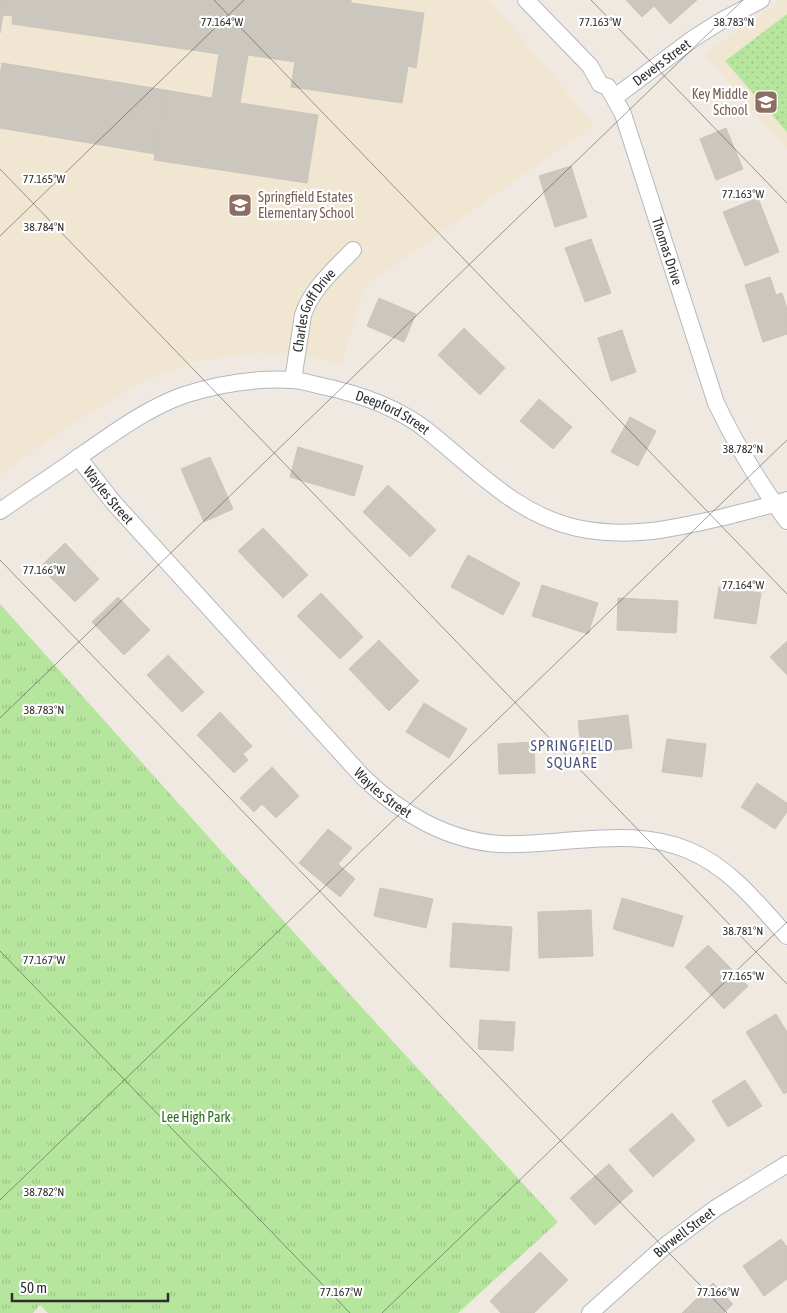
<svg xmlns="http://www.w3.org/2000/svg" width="787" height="1313" font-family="'Asap Condensed',sans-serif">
  <defs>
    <pattern id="grass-dots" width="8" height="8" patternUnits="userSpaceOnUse" patternTransform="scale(1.25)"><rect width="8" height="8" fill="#b6e59e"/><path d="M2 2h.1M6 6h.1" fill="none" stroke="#9dc588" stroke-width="1.8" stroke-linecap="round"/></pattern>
    <pattern id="park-tufts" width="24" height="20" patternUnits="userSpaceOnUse" patternTransform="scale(1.25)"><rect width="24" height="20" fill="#b6e59e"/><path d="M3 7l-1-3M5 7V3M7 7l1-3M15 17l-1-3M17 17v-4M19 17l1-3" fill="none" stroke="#9dc588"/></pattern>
  </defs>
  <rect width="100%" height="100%" fill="#efe9e1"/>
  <path fill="#f0e6d1" d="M 0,0 L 490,0 L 594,125 L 365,286 L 341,365 L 311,357 L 261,353 L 227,356 L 195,362 L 169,371 L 143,382 L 106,403 L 67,427 L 0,475 Z
    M 782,0 L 787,0 L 787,149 L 704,54 Z"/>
  <path fill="url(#grass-dots)" d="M 787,14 L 787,132 L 725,61 Z"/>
  <path fill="url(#park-tufts)" d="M 0,604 L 324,966 L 558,1222 L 458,1313 L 48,1313 L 40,1305 L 33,1313 L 0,1313 Z"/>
  <path fill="#cbc7bf" stroke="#cbc5ba" d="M 0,0 L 351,0 L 351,3 L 424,13 L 416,68 L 408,66 L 402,103 L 291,87 L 295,62 L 248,55 L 240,103 L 318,115 L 307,183 L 154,160 L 165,90 L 212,98 L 219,54 L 12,24 L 13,16 L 3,15 L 0,33 Z
    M 626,0 L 697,0 L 670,24 L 654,6 L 642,17 Z
    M 2,63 L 165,90 L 155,154 L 0,128 L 0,75 Z
    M 726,128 L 743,169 L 716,180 L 700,139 Z
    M 571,166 L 587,217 L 555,227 L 539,176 Z
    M 758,198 L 779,252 L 745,266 L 723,212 Z
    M 591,239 L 611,293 L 585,302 L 565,248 Z
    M 770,277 L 776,295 L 782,293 L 787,309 L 787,334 L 763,342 L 745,285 Z
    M 379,298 L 416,314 L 404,342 L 367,326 Z
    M 464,328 L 505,368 L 480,395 L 438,355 Z
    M 622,330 L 636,372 L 611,381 L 598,338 Z
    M 539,399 L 572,427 L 553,449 L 520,421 Z
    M 630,417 L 656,431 L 638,466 L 611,452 Z
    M 298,447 L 363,466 L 354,496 L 290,477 Z
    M 210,457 L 233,509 L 204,522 L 181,469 Z
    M 388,485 L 436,530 L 410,557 L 363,512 Z
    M 263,528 L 308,575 L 283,598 L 238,551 Z
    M 65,543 L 99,579 L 75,602 L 40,567 Z
    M 468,555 L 520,583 L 503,615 L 451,587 Z
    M 542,585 L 598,603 L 588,634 L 532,616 Z
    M 719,587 L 761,593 L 756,624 L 714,618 Z
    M 321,593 L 363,637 L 340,659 L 297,616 Z
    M 118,597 L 150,630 L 124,655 L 92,622 Z
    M 618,598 L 678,601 L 676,633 L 617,630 Z
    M 379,640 L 419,681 L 389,711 L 349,669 Z
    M 787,641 L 787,675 L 770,657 Z
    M 168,655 L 204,692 L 182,712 L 147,675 Z
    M 424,703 L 467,729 L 449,758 L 406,732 Z
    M 220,712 L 252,746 L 243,754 L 248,760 L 234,773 L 197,735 Z
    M 628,715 L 632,748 L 582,754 L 578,721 Z
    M 667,739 L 706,744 L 702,777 L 662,772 Z
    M 534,742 L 535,773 L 499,774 L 498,744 Z
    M 272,767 L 299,796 L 276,818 L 262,804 L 254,812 L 240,798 Z
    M 757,783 L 787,803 L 787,812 L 775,829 L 741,807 Z
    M 328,829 L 352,848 L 338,864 L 355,879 L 340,897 L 299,863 Z
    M 380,888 L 433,899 L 426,928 L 374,916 Z
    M 622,898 L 683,916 L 673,947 L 613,929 Z
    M 591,910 L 593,956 L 539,958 L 538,912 Z
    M 453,923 L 512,927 L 509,971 L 450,967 Z
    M 708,945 L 748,986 L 724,1009 L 685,967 Z
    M 776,1014 L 787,1032 L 787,1092 L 784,1094 L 746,1032 Z
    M 480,1020 L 515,1022 L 513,1051 L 478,1049 Z
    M 745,1080 L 762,1106 L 728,1127 L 712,1101 Z
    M 672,1113 L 695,1140 L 653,1177 L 629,1150 Z
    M 609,1164 L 633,1191 L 595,1225 L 570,1198 Z
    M 781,1239 L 787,1247 L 787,1279 L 764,1296 L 743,1266 Z
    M 540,1252 L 568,1280 L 534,1313 L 501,1313 L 490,1301 Z
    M 713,1283 L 733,1304 L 724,1313 L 682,1313 Z"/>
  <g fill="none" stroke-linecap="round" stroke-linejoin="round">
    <g stroke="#b4b7c1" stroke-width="18">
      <g id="minor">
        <path id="s1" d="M 526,0 L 590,66 L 600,84 L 608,87 L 623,114 L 716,403 C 736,445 759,483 787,521"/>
        <path id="s2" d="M 615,97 L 694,38 L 721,21 L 761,0"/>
        <path id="s3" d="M 293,380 L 303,315 C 312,288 334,270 353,250"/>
        <path id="s4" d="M 78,457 L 113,502 L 363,777 C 400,813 448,841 500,844 C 525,845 551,842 576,840 C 614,837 652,835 688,850 C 731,868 757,903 787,936"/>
        <path id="s5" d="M 0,511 C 29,491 58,472 86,452 C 118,430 148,408 184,395 C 218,384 256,378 292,380 C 300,380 309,383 317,385 C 357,393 397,406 429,432 C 475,469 517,515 577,528 C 631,539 672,529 724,517 C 745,511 766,507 787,500"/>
        <path id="s6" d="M 590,1313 L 665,1246 L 716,1208 L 787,1164"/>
      </g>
    </g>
    <use href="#minor" stroke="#fff" stroke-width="16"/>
  </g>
  <path fill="none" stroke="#2e2e2e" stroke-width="1" stroke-opacity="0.45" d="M 214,0 L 787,594M 591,0 L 787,203M 0,169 L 787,984M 0,236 L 244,0M 0,560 L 727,1313M 0,718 L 743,0M 0,951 L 350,1313M 0,1200 L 787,440M 382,1313 L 787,922"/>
  <defs>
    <g id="school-square" transform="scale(1.25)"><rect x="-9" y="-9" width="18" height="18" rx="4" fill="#8d6e63" stroke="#fff"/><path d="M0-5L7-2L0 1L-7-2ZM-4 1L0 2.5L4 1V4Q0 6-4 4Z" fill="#fff"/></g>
  </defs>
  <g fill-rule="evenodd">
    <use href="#school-square" x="766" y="102"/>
    <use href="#school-square" x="240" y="205"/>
  </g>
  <g text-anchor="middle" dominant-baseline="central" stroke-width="4.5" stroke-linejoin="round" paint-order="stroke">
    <g font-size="14" fill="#2e2e2e" stroke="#fff">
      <text stroke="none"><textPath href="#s2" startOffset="58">Devers Street</textPath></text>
      <text stroke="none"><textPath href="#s1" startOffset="296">Thomas Drive</textPath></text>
      <text stroke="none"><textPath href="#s3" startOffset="74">Charles Goff Drive</textPath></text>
      <text stroke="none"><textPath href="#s5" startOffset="434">Deepford Street</textPath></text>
      <text stroke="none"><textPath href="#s4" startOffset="49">Wayles Street</textPath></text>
      <text stroke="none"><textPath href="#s4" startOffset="454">Wayles Street</textPath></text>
      <text stroke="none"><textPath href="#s6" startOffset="124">Burwell Street</textPath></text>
    </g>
    <g font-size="14" fill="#785e54" stroke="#fff" text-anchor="end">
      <text x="748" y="94">Key Middle<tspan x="748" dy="16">School</tspan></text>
      <text x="258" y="197" text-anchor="start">Springfield Estates<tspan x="258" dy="16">Elementary School</tspan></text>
    </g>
    <g font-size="14" fill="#2c6e1b" stroke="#fff">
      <text x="196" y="1117">Lee High Park</text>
    </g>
    <g font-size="15" letter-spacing="1" fill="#4d5680" stroke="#fff">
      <text x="572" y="745">SPRINGFIELD<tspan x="572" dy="17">SQUARE</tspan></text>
    </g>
  </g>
  <g font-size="12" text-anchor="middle" fill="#2e2e2e" stroke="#fff" stroke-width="4.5" stroke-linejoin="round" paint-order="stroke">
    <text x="734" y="26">38.783°N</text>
    <text x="222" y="26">77.164°W</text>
    <text x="600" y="26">77.163°W</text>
    <text x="44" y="183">77.165°W</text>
    <text x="743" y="198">77.163°W</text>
    <text x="44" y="231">38.784°N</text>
    <text x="743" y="453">38.782°N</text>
    <text x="44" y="574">77.166°W</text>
    <text x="743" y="589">77.164°W</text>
    <text x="44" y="714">38.783°N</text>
    <text x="743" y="935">38.781°N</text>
    <text x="44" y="964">77.167°W</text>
    <text x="743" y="980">77.165°W</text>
    <text x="44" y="1196">38.782°N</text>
    <text x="341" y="1296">77.167°W</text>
    <text x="718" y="1296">77.166°W</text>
  </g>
  <path d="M12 1293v8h156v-8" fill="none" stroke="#2e2e2e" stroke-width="2.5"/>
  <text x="20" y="1293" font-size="15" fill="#2e2e2e" stroke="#ffffff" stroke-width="4" paint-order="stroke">50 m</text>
</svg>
